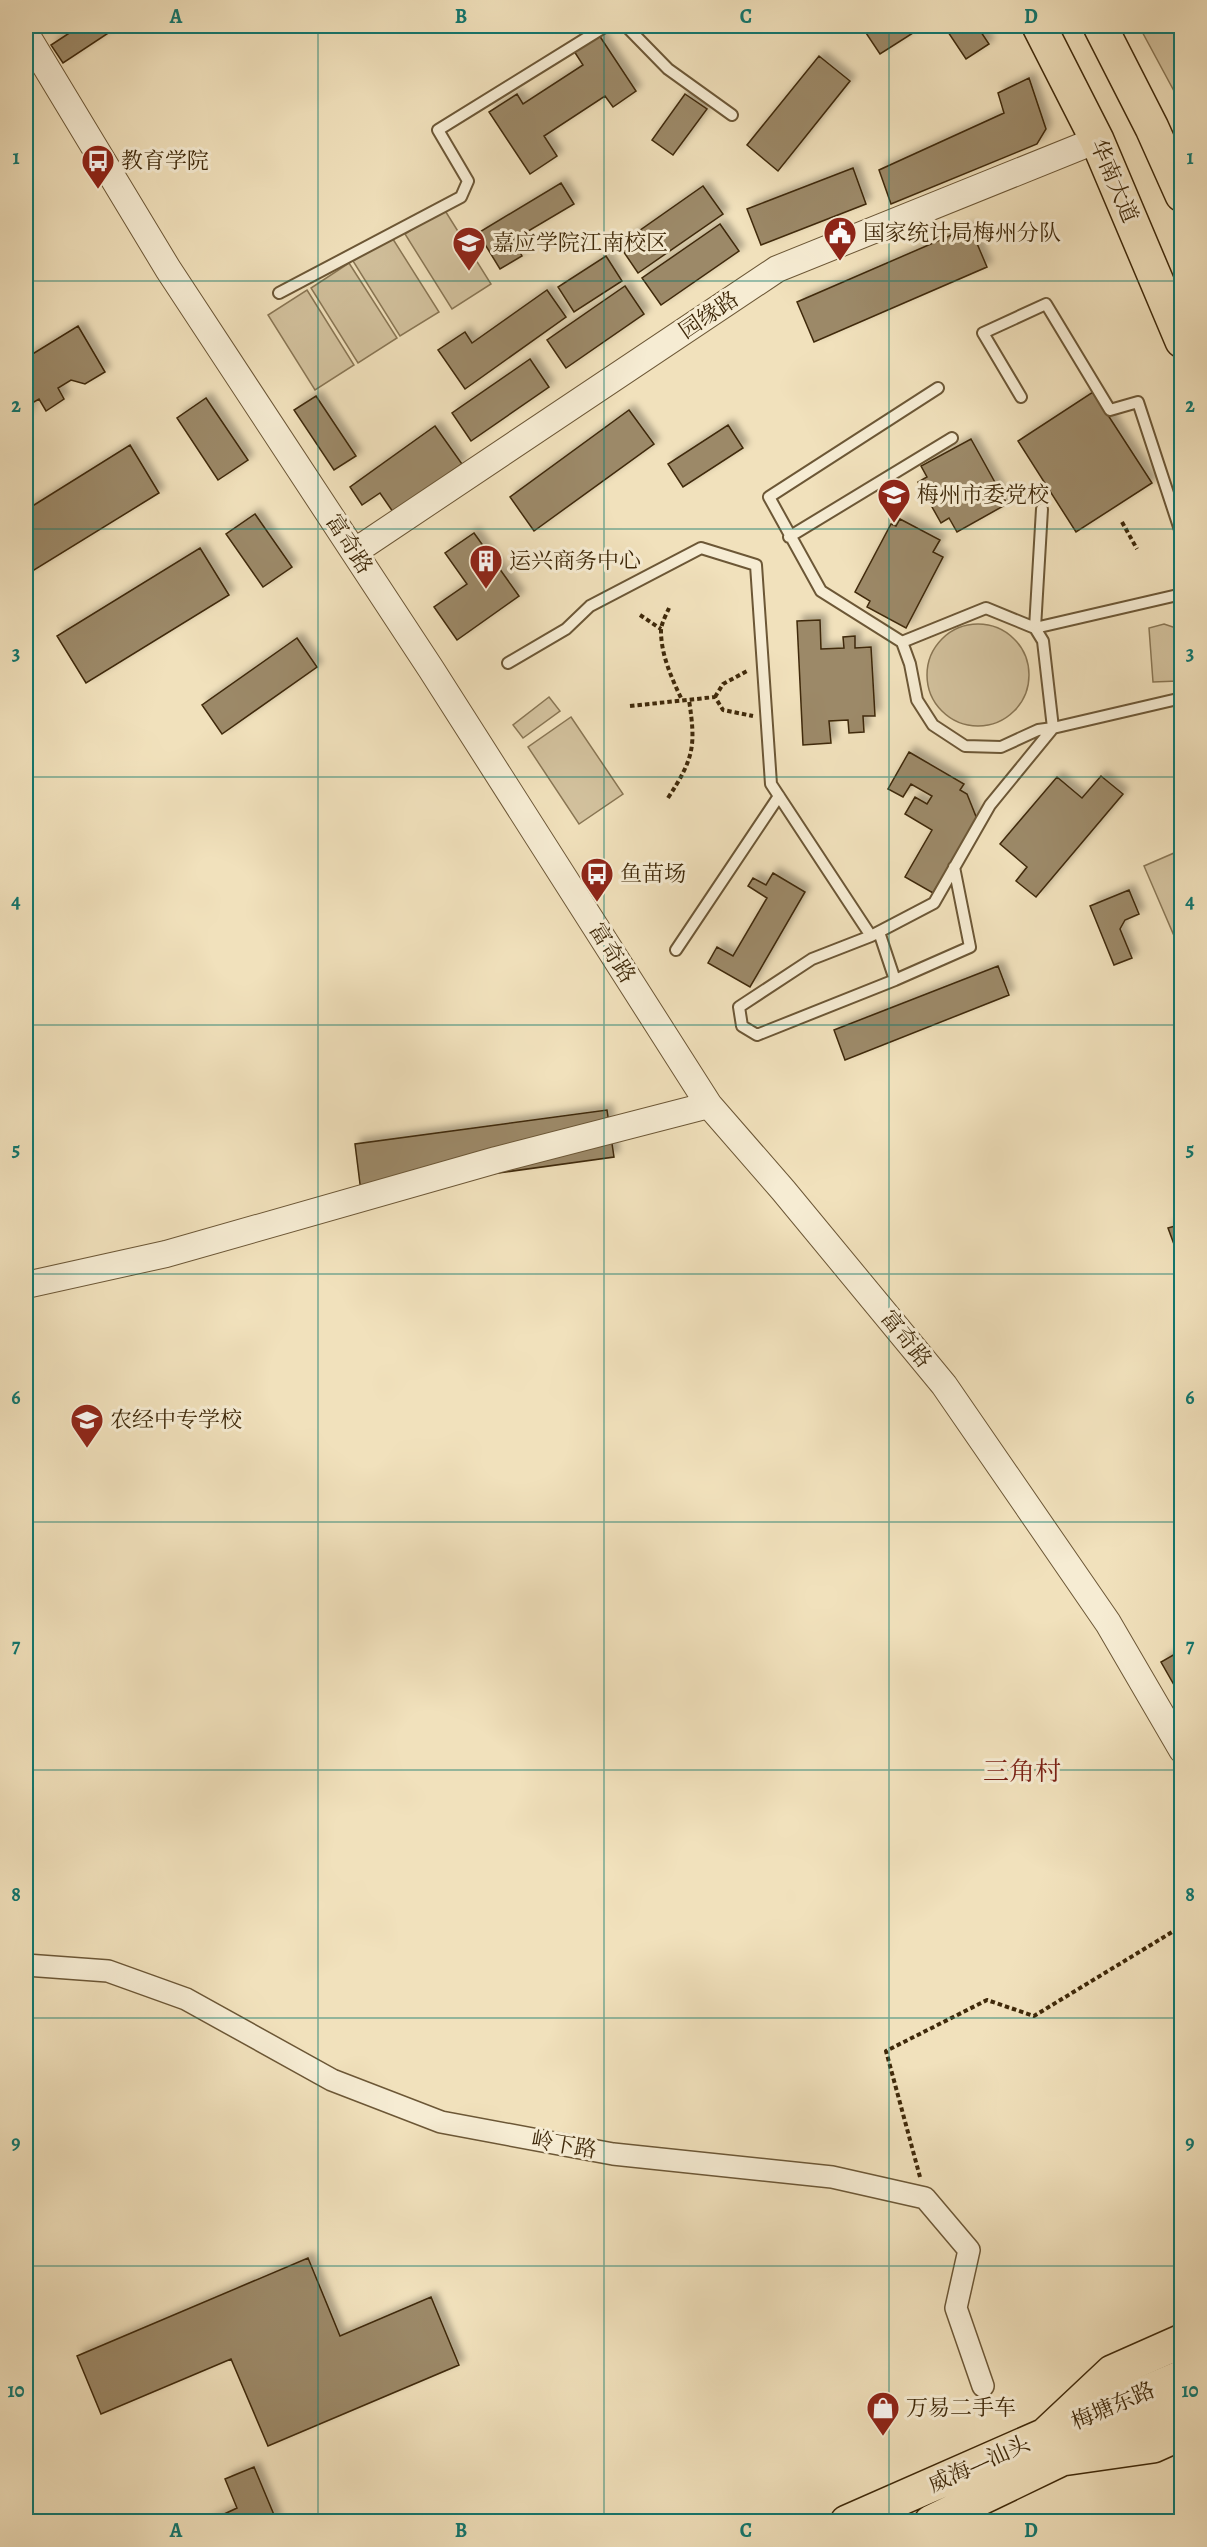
<svg xmlns="http://www.w3.org/2000/svg" width="1207" height="2547" font-family="Alegreya,'Noto Serif SC',serif">
  <defs>
    <filter id="shadow"><feDropShadow dx="5.5" dy="-5.5" stdDeviation="3" flood-color="#0004"/></filter>
  </defs>
  <rect width="100%" height="100%" fill="#f1e1bc"/>
  <filter id="stains"><feTurbulence type="fractalNoise" baseFrequency=".00333" numOctaves="4"/><feColorMatrix values="0 0 0 0 .2 0 0 0 0 .09 0 0 0 0 .02 0 0 0 .5 -.17"/></filter>
  <radialGradient id="worn" r=".72"><stop offset=".6" stop-color="#630" stop-opacity="0"/><stop offset="1" stop-color="#630" stop-opacity=".3"/></radialGradient>
  <path fill="#d3c29e" stroke="#897654" stroke-width="1.5" d="M 1139,26 L 1181,26 L 1181,104 Z
    M 444,209 L 491,284 L 452,309 L 405,234 Z
    M 391,236 L 439,312 L 400,336 L 353,261 Z
    M 349,263 L 397,338 L 358,363 L 311,288 Z
    M 307,290 L 354,365 L 315,390 L 268,315 Z
    M927 675a51 51 0 1 1 102 0a51 51 0 1 1-102 0Z
    M 1164,624 L 1179,629 L 1181,633 L 1181,675 L 1178,681 L 1153,682 L 1149,628 Z
    M 549,697 L 560,711 L 523,738 L 513,725 Z
    M 571,717 L 623,794 L 579,824 L 528,747 Z
    M 1181,850 L 1181,936 L 1175,938 L 1144,866 Z"/>
  <path fill="#9c8967" stroke="#3f290a" stroke-width="1.5" filter="url(#shadow)" d="M 80,26 L 119,26 L 63,63 L 51,45 Z
    M 870,26 L 924,26 L 880,54 L 864,30 Z
    M 944,26 L 977,26 L 989,44 L 966,59 Z
    M 597,32 L 636,91 L 613,107 L 605,96 L 544,136 L 557,156 L 530,174 L 489,112 L 517,94 L 523,104 L 583,65 L 572,48 Z
    M 819,56 L 850,81 L 778,171 L 747,145 Z
    M 1029,78 L 1046,129 L 1037,144 L 891,204 L 879,170 L 1004,113 L 998,93 Z
    M 685,94 L 707,109 L 673,155 L 652,140 Z
    M 853,168 L 866,204 L 761,245 L 747,209 Z
    M 561,183 L 574,204 L 513,240 L 522,256 L 500,269 L 478,233 Z
    M 703,186 L 723,214 L 638,273 L 619,245 Z
    M 720,224 L 739,251 L 661,305 L 642,278 Z
    M 970,227 L 987,267 L 814,342 L 797,302 Z
    M 606,256 L 622,281 L 574,312 L 558,287 Z
    M 625,286 L 644,314 L 566,368 L 547,340 Z
    M 547,290 L 566,317 L 465,389 L 438,350 L 465,332 L 472,343 Z
    M 78,326 L 105,372 L 85,384 L 71,380 L 58,388 L 64,399 L 46,411 L 39,399 L 32,403 L 26,419 L 26,358 Z
    M 530,359 L 549,387 L 471,441 L 452,413 Z
    M 1093,392 L 1152,483 L 1076,532 L 1018,441 Z
    M 316,396 L 356,456 L 334,470 L 294,410 Z
    M 206,398 L 248,460 L 218,480 L 177,418 Z
    M 629,410 L 654,444 L 534,531 L 510,497 Z
    M 728,425 L 743,448 L 683,487 L 668,464 Z
    M 435,426 L 462,464 L 393,512 L 380,493 L 362,505 L 350,487 Z
    M 971,439 L 1007,504 L 957,532 L 949,518 L 941,523 L 918,482 L 927,477 L 921,466 Z
    M 130,445 L 159,493 L 26,575 L 26,510 Z
    M 255,514 L 292,567 L 263,587 L 226,534 Z
    M 900,519 L 940,540 L 933,552 L 943,557 L 906,628 L 867,607 L 870,601 L 855,592 L 891,524 L 896,526 Z
    M 474,533 L 519,596 L 457,640 L 434,607 L 467,584 L 445,553 Z
    M 200,548 L 229,595 L 86,683 L 57,636 Z
    M 820,620 L 821,649 L 844,648 L 843,637 L 855,636 L 855,648 L 871,647 L 875,716 L 863,716 L 864,732 L 849,733 L 848,720 L 829,721 L 831,743 L 803,745 L 797,621 Z
    M 297,638 L 317,667 L 222,734 L 202,705 Z
    M 909,752 L 964,784 L 960,790 L 967,794 L 977,819 L 933,893 L 905,877 L 932,830 L 905,814 L 915,797 L 927,804 L 932,796 L 911,784 L 903,797 L 888,789 Z
    M 1101,776 L 1123,794 L 1036,897 L 1016,881 L 1027,867 L 1000,844 L 1057,777 L 1082,798 Z
    M 773,873 L 805,892 L 750,987 L 708,963 L 717,947 L 733,956 L 767,898 L 748,886 L 753,878 L 766,885 Z
    M 1129,890 L 1139,914 L 1125,920 L 1120,929 L 1132,958 L 1114,965 L 1090,906 Z
    M 998,966 L 1009,995 L 845,1060 L 834,1030 Z
    M 607,1110 L 614,1157 L 361,1192 L 355,1144 Z
    M 1182,1224 L 1182,1266 L 1168,1228 Z
    M 1182,1650 L 1182,1699 L 1161,1662 Z
    M 308,2258 L 340,2336 L 431,2297 L 459,2365 L 268,2446 L 231,2359 L 101,2414 L 77,2356 Z
    M 254,2467 L 277,2522 L 207,2522 L 237,2508 L 225,2479 Z"/>
  <g fill="none" stroke-linecap="round" stroke-linejoin="round">
    <g stroke="#6c5736" stroke-width="14">
      <path id="service" d="M 626,26 L 668,69 L 732,115
        M 279,293 L 461,197 L 468,181 L 438,130 L 606,26
        M 938,388 L 769,497 L 821,591 L 902,642 L 986,608 L 1035,628 L 1182,594
        M 1021,397 L 983,333 L 1046,304 L 1110,410 L 1138,402 L 1182,536
        M 789,537 L 952,438
        M 902,642 L 910,664 L 917,700 L 933,725 L 965,746 L 1001,747 L 1038,730 L 1053,728 L 1043,641 L 1035,628 L 1042,509
        M 508,663 L 566,629 L 590,606 L 701,548 L 756,565 L 771,784 L 871,936 L 934,903 L 990,805 L 1053,728 L 1182,698
        M 879,932 L 895,980
        M 871,936 L 812,959 L 739,1007 L 742,1026 L 757,1035 L 895,980 L 970,947 L 954,867
        M 676,950 L 779,796"/>
    </g>
    <g stroke="#6c5736" stroke-width="24">
      <path id="minor" d="M 26,1965 L 108,1971 L 186,1999 L 332,2080 L 441,2122 L 613,2154 L 832,2177 L 925,2198 L 969,2250 L 956,2308 L 983,2386"/>
    </g>
    <g stroke="#6c5736" stroke-width="28">
      <path id="tertiary" d="M 26,34 L 168,269 L 431,669 L 709,1105 L 783,1190 L 944,1385 L 1108,1623 L 1182,1750
        M 354,552 L 777,269 L 1097,140
        M 26,1285 L 166,1254 L 496,1160 L 709,1105"/>
    </g>
    <g stroke="#3f290a" stroke-width="36">
      <path id="primary" d="M 1039,26 L 1097,140 L 1182,341
        M 1100,26 L 1152,128 L 1182,195
        M 1048,2434 L 1182,2377
        M 1080,2452 L 1182,2408"/>
    </g>
    <g stroke="#3f290a" stroke-width="36">
      <path id="trunk" d="M 847,2522 L 1045,2435 L 1112,2372 L 1182,2341
        M 931,2522 L 1062,2459 L 1153,2446 L 1182,2433"/>
    </g>
    <path stroke="#3f290a" stroke-width="4" stroke-dasharray="4.5 3" stroke-linecap="butt" d="M 1122,522 L 1137,549
      M 669,608 C 666,615 661,624 661,631 C 661,655 672,679 682,700
      M 640,615 L 661,629
      M 715,697 L 723,684 L 749,670
      M 630,706 L 715,697 L 723,710 L 753,716
      M 668,798 C 694,758 696,746 689,700
      M 920,2177 L 886,2051 L 987,2000 L 1034,2016 L 1182,1926"/>
    <use href="#service" stroke="#f6ecd3" stroke-width="10"/>
    <use href="#minor" stroke="#f6ecd3" stroke-width="21"/>
    <use href="#tertiary" stroke="#f6ecd3" stroke-width="26"/>
    <use href="#primary" stroke="#f1e1bc" stroke-width="33"/>
    <use href="#trunk" stroke="#f1e1bc" stroke-width="33"/>
  </g>
  <path fill="none" stroke="#0f766e" stroke-width="1.5" stroke-opacity="0.55" d="M 318,26 L 318,2522M 604,26 L 604,2522M 889,26 L 889,2522M 26,281 L 1182,281M 26,529 L 1182,529M 26,777 L 1182,777M 26,1025 L 1182,1025M 26,1274 L 1182,1274M 26,1522 L 1182,1522M 26,1770 L 1182,1770M 26,2018 L 1182,2018M 26,2266 L 1182,2266"/>
  <defs>
    <g id="bus-pin" transform="scale(1.725)"><path d="M0 17L-7.5 6A9.5 9.5 0 1 1 7.5 6Z" fill="#8f2418" stroke="#f6ecd3"/><path d="M-5-6H5V4H4V6H2V4H-2V6H-4V4H-5ZM-3.5-4V0h7V-4ZM-3.5 1.2v1.5H-2V1.2ZM2 1.2v1.5H3.5V1.2Z" fill="#fff"/></g>
    <g id="civic-pin" transform="scale(1.725)"><path d="M0 17L-7.5 6A9.5 9.5 0 1 1 7.5 6Z" fill="#8f2418" stroke="#f6ecd3"/><path d="M-.6-6.5H3V-4.5H.6V-3L4-1V1h2V6H-6V1h2V-1L-.6-3ZM-1.2 2.5V6h2.4V2.5Z" fill="#fff"/></g>
    <g id="university-pin" transform="scale(1.725)"><path d="M0 17L-7.5 6A9.5 9.5 0 1 1 7.5 6Z" fill="#8f2418" stroke="#f6ecd3"/><path d="M0-5L7-2L0 1L-7-2ZM-4 1L0 2.5L4 1V4Q0 6-4 4Z" fill="#fff"/></g>
    <g id="building-pin" transform="scale(1.725)"><path d="M0 17L-7.5 6A9.5 9.5 0 1 1 7.5 6Z" fill="#8f2418" stroke="#f6ecd3"/><path d="M-4-6H4V6H1V3H-1V6H-4ZM-2.5-4.3h1.7v1.8h-1.7ZM.8-4.3h1.7v1.8H.8ZM-2.5-1h1.7V.8h-1.7ZM.8-1h1.7V.8H.8Z" fill="#fff"/></g>
    <g id="shop-pin" transform="scale(1.725)"><path d="M0 17L-7.5 6A9.5 9.5 0 1 1 7.5 6Z" fill="#8f2418" stroke="#f6ecd3"/><path d="M-5-2.5h2.3a2.7 3.5 0 0 1 5.4 0H5L5.5 6h-11ZM-1.5-2.5h3a1.5 2.3 0 0 0-3 0Z" fill="#fff"/></g>
  </defs>
  <g fill-rule="evenodd">
    <use href="#bus-pin" x="98" y="161"/>
    <use href="#civic-pin" x="840" y="233"/>
    <use href="#university-pin" x="469" y="243"/>
    <use href="#university-pin" x="894" y="495"/>
    <use href="#building-pin" x="486" y="561"/>
    <use href="#bus-pin" x="597" y="874"/>
    <use href="#university-pin" x="87" y="1420"/>
    <use href="#shop-pin" x="883" y="2408"/>
  </g>
  <g text-anchor="middle" dominant-baseline="central" stroke-width="6" stroke-linejoin="round" paint-order="stroke">
    <g font-size="22" fill="#3f290a" stroke="#f6ecd3" text-anchor="start">
      <text x="121" y="161">教育学院</text>
      <text x="863" y="233">国家统计局梅州分队</text>
      <text x="492" y="243">嘉应学院江南校区</text>
      <text x="917" y="495">梅州市委党校</text>
      <text x="509" y="561">运兴商务中心</text>
      <text x="620" y="874">鱼苗场</text>
      <text x="110" y="1420">农经中专学校</text>
      <text x="906" y="2408">万易二手车</text>
    </g>
    <g font-size="22" fill="#3f290a" stroke="#f6ecd3">
      <text transform="translate(1114 181) rotate(67)">华南大道</text>
      <text transform="translate(709 315) rotate(-34)">园缘路</text>
      <text transform="translate(349 544) rotate(57)">富奇路</text>
      <text transform="translate(612 953) rotate(58)">富奇路</text>
      <text transform="translate(906 1339) rotate(51)">富奇路</text>
      <text transform="translate(564 2145) rotate(10)">岭下路</text>
      <text transform="translate(1113 2406) rotate(-23)">梅塘东路</text>
      <text transform="translate(979 2464) rotate(-24)">威海—汕头</text>
    </g>
    <g font-size="26" fill="#7a1f14" stroke="#f6ecd3">
      <text x="1022" y="1771">三角村</text>
    </g>
  </g>
  <rect width="1207" height="2547" fill="none" stroke="#f1e1bc" stroke-width="66"/>
  <rect x="33" y="33" width="1141" height="2481" fill="none" stroke="#0f766e" stroke-width="2"/>
  <g font-size="20" text-anchor="middle" font-weight="bold" fill="#0f766e">
    <text x="176" y="23">A</text>
    <text x="461" y="23">B</text>
    <text x="746" y="23">C</text>
    <text x="1031" y="23">D</text>
    <text x="16" y="164">1</text>
    <text x="1190" y="164">1</text>
    <text x="16" y="412">2</text>
    <text x="1190" y="412">2</text>
    <text x="16" y="660">3</text>
    <text x="1190" y="660">3</text>
    <text x="16" y="908">4</text>
    <text x="1190" y="908">4</text>
    <text x="16" y="1156">5</text>
    <text x="1190" y="1156">5</text>
    <text x="16" y="1404">6</text>
    <text x="1190" y="1404">6</text>
    <text x="16" y="1652">7</text>
    <text x="1190" y="1652">7</text>
    <text x="16" y="1901">8</text>
    <text x="1190" y="1901">8</text>
    <text x="16" y="2149">9</text>
    <text x="1190" y="2149">9</text>
    <text x="16" y="2397">10</text>
    <text x="1190" y="2397">10</text>
    <text x="176" y="2537">A</text>
    <text x="461" y="2537">B</text>
    <text x="746" y="2537">C</text>
    <text x="1031" y="2537">D</text>
  </g>
  <rect width="100%" height="100%" filter="url(#stains)"/>
  <rect width="100%" height="100%" fill="url(#worn)"/>
</svg>
